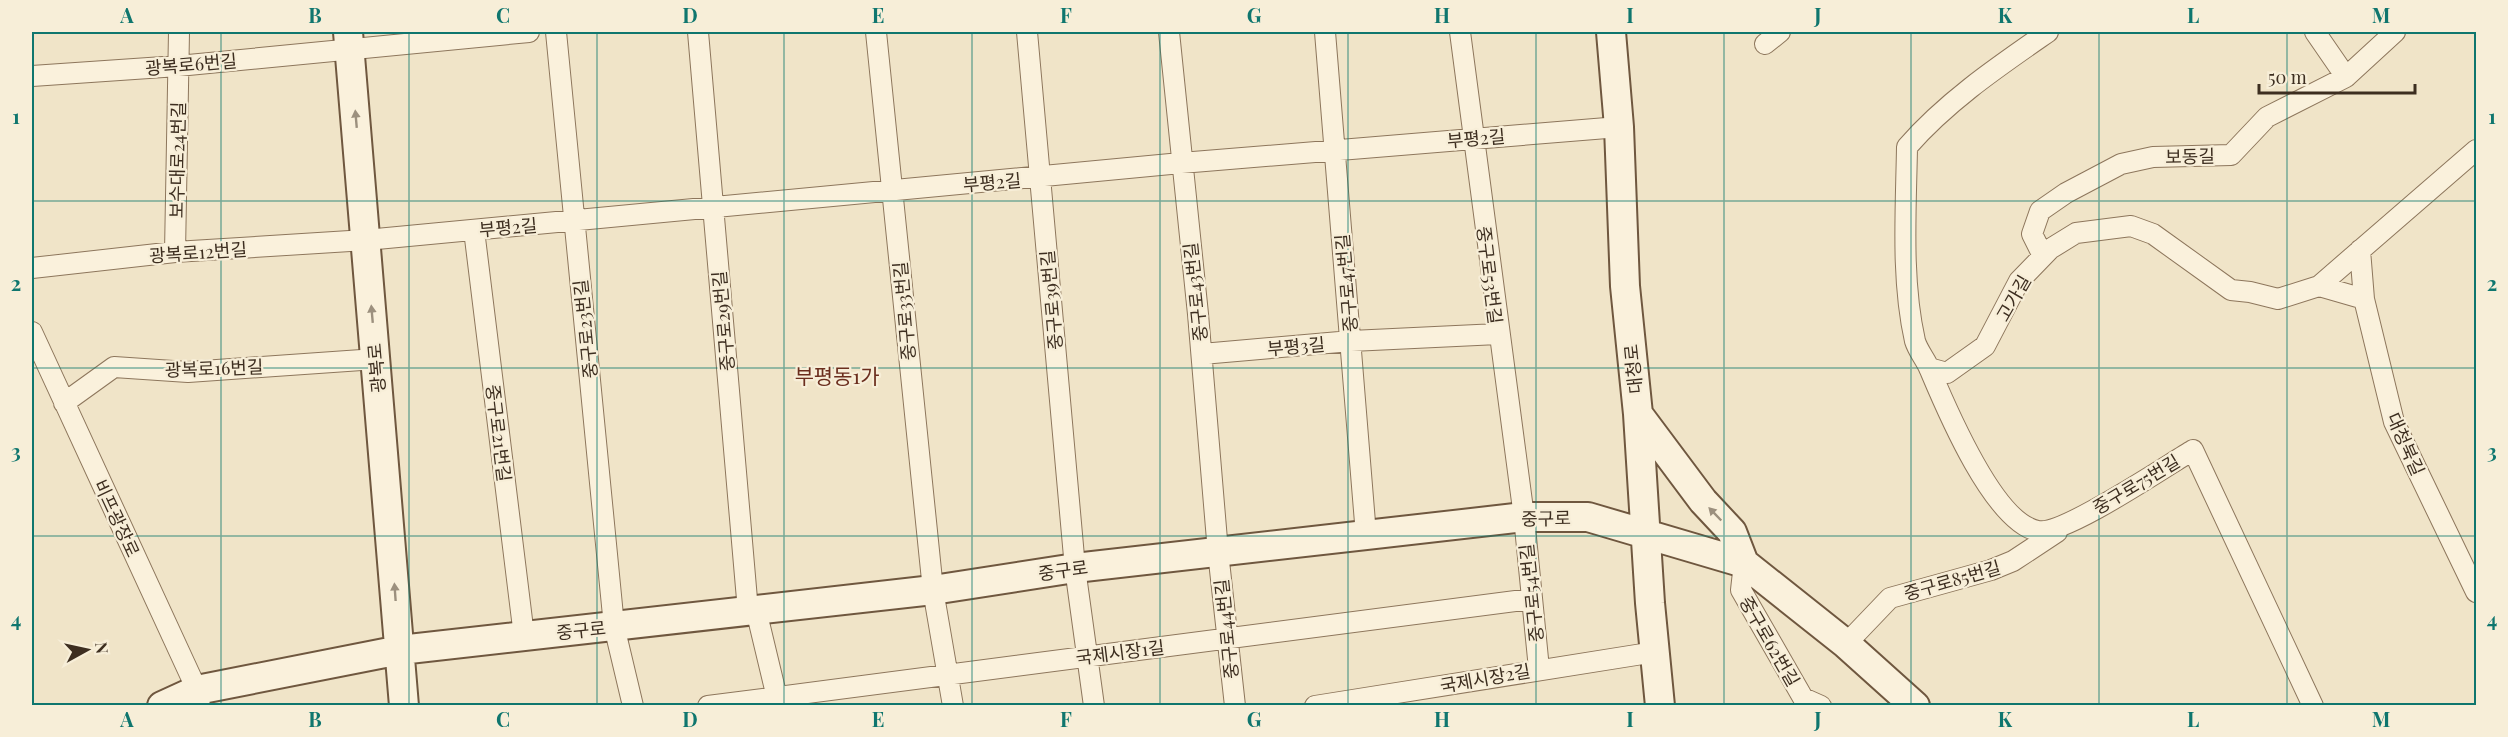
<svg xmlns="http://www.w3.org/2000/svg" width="2508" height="737" font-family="'Playfair Display','Noto Sans KR',serif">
  <rect width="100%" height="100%" fill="#f0e4c8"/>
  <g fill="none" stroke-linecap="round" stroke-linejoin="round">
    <g stroke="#8d765c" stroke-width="22">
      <path id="minor" d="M 556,32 L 614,626 L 633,706
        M 698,32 L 748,611
        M 876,32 L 933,590 L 953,706
        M 1027,32 L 1075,568 L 1094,706
        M 1169,32 L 1198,314 L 1218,552 L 1235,706
        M 1325,32 L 1366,535
        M 1460,32 L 1524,517 L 1539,669
        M 2048,32 C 1999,66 1947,101 1907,147 C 1906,210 1901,279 1915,341 C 1918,351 1926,360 1930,370 C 1946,408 1994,523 2038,531 C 2063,536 2166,466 2193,450 L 2313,706
        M 2315,32 L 2346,77
        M 1765,44 L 1780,32
        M 32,76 L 178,66 L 529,32
        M 474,230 L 524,636
        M 2360,250 L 2364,299 L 2394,422 L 2476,592
        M 175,252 L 179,32
        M 2043,256 L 2032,234 L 2040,211 L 2066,193 L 2121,164 L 2153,157 L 2231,155 L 2267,117 L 2346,77 L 2395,32
        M 32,268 L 175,252 L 366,240 L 1181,163 L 1619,127
        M 2319,286 L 2364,299
        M 32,332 L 197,690 L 200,706
        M 1202,354 L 1351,341 L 1498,334
        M 1929,368 L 1947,373 L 1985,346 L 2019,281 L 2050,249 L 2076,233 L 2131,226 L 2153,234 L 2231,290 L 2250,292 L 2278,299 L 2319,286 L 2476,150
        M 64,403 L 114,367 L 188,372 L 376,359
        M 1744,563 L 1741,590 L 1803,698 L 1821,706
        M 756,610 L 779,706
        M 1846,644 L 1890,598 L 1991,570 L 2013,561 L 2057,532
        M 708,706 L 1531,599
        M 1315,706 L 1655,652"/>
    </g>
    <g stroke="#6f573f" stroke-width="32">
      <path id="secondary" d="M 348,32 L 404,706
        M 1611,32 L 1619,127 L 1625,286 L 1638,414 L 1650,603 L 1660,706
        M 1638,414 L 1703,501 L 1732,532 L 1744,563
        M 162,706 L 197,690 L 400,650 L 933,590 L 1075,568 L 1366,535 L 1524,517 L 1588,517 L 1744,563 L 1846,644 L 1915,706"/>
    </g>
    <use href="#minor" stroke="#faf1dc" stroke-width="20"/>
    <use href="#secondary" stroke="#faf1dc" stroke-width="28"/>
  </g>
  <defs><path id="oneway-solid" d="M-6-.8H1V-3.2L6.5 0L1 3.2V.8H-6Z" transform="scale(1.5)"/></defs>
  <g fill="#9c907e">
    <use href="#oneway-solid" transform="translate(356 119) rotate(-95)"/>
    <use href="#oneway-solid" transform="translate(372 314) rotate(-95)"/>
    <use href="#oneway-solid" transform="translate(1715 514) rotate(-134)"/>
    <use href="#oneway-solid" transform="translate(395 592) rotate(-94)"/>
  </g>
  <path fill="none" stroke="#0f766e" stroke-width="1.5" stroke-opacity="0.55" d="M 221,32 L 221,706M 409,32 L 409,706M 597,32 L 597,706M 784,32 L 784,706M 972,32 L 972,706M 1160,32 L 1160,706M 1348,32 L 1348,706M 1536,32 L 1536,706M 1724,32 L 1724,706M 1911,32 L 1911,706M 2099,32 L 2099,706M 2287,32 L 2287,706M 32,201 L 2476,201M 32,368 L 2476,368M 32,536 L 2476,536"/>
  <g text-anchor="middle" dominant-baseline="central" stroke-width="4.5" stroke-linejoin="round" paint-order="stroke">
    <g font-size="18" fill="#3d2e20" stroke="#f7eed8">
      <text transform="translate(191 64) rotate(-5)">광복로6번길</text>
      <text transform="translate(1476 138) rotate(-5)">부평2길</text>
      <text transform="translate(2190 156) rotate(-1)">보동길</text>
      <text transform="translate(177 160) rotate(-89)">보수대로24번길</text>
      <text transform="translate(992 182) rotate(-5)">부평2길</text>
      <text transform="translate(508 227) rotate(-5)">부평2길</text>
      <text transform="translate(198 252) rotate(-4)">광복로12번길</text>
      <text transform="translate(1490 275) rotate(83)">중구로53번길</text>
      <text transform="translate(1346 283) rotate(-95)">중구로47번길</text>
      <text transform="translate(1195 292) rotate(-96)">중구로43번길</text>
      <text transform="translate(2013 298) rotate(-60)">고가길</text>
      <text transform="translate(1051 300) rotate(-95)">중구로39번길</text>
      <text transform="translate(904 311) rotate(-95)">중구로33번길</text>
      <text transform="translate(723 321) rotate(-95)">중구로29번길</text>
      <text transform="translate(585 329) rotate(-96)">중구로23번길</text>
      <text transform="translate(1296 346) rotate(-5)">부평3길</text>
      <text transform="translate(214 368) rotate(-2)">광복로16번길</text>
      <text transform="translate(376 368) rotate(-95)">광복로</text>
      <text transform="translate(1633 369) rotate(-96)">대청로</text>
      <text transform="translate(499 433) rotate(83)">중구로21번길</text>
      <text transform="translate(2406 444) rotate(66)">대청북길</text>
      <text transform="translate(2136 484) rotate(-31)">중구로75번길</text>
      <text transform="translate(117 518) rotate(65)">비프광장로</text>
      <text transform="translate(1546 518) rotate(-1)">중구로</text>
      <text transform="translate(1063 570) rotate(-8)">중구로</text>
      <text transform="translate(1952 580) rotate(-16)">중구로85번길</text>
      <text transform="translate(1531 593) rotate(-96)">중구로54번길</text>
      <text transform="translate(1226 629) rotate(-96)">중구로44번길</text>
      <text transform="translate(581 630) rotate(-6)">중구로</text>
      <text transform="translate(1770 641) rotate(60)">중구로62번길</text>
      <text transform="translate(1120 652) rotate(-7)">국제시장1길</text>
      <text transform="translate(1485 678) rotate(-10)">국제시장2길</text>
    </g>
    <g font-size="21" fill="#6b2e1e" stroke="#f7eed8">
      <text x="837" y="375">부평동1가</text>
    </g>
  </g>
  <rect width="2508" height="737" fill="none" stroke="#f7eed8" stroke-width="66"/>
  <g transform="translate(87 650) rotate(82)" stroke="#f7eed8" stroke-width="4.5" paint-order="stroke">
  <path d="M0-4.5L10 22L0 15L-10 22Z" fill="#3d2e20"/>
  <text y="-9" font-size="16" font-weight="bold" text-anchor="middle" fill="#3d2e20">N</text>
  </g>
  <path d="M2259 84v9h156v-9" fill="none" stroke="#3d2e20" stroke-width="3"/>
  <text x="2268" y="84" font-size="18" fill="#3d2e20" stroke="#f7eed8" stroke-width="4.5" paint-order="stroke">50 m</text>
  <rect x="33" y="33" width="2442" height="671" fill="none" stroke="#0f766e" stroke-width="2"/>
  <g font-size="20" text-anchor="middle" font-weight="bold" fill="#0f766e">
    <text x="127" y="23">A</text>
    <text x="315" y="23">B</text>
    <text x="503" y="23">C</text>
    <text x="690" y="23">D</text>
    <text x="878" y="23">E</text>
    <text x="1066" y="23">F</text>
    <text x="1254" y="23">G</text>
    <text x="1442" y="23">H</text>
    <text x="1630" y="23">I</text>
    <text x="1818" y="23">J</text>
    <text x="2005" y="23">K</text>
    <text x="2193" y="23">L</text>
    <text x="2381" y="23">M</text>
    <text x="16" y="124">1</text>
    <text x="2492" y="124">1</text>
    <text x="16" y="291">2</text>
    <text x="2492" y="291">2</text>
    <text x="16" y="459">3</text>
    <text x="2492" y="459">3</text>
    <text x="16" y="627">4</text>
    <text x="2492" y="627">4</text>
    <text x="127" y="727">A</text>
    <text x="315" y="727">B</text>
    <text x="503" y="727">C</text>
    <text x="690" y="727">D</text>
    <text x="878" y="727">E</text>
    <text x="1066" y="727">F</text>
    <text x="1254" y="727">G</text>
    <text x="1442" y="727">H</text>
    <text x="1630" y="727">I</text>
    <text x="1818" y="727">J</text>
    <text x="2005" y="727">K</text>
    <text x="2193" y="727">L</text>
    <text x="2381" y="727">M</text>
  </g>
</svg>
